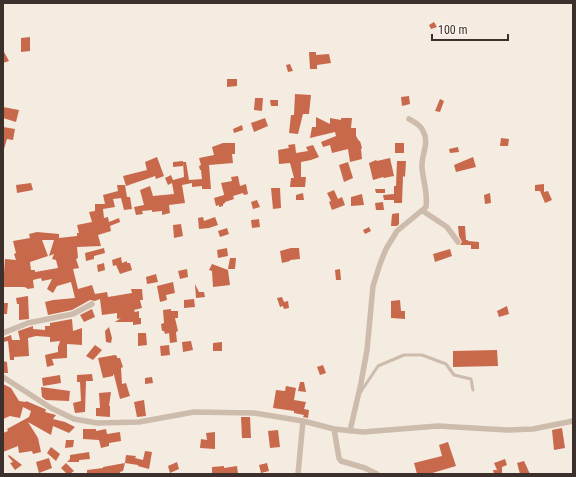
<svg xmlns="http://www.w3.org/2000/svg" width="576" height="477" font-family="'Roboto Condensed',sans-serif">
  <rect width="100%" height="100%" fill="#f4ebe1"/>
  <path fill="#c8694b" fill-rule="evenodd" d="M 434,22 L 437,27 L 431,29 L 429,25 Z
    M 30,37 L 30,51 L 21,52 L 21,38 Z
    M 3,50 L 9,61 L 3,63 Z
    M 309,52 L 316,52 L 316,55 L 329,54 L 331,63 L 317,65 L 317,69 L 310,69 Z
    M 290,64 L 293,71 L 288,72 L 286,65 Z
    M 227,79 L 237,79 L 237,86 L 227,87 Z
    M 295,94 L 311,95 L 309,114 L 303,114 L 298,134 L 289,133 L 291,115 L 294,115 Z
    M 409,96 L 410,104 L 402,106 L 401,97 Z
    M 255,98 L 263,98 L 262,111 L 254,110 Z
    M 440,99 L 444,101 L 440,112 L 435,111 Z
    M 270,100 L 278,100 L 278,106 L 271,106 Z
    M 3,107 L 19,110 L 16,122 L 3,118 Z
    M 316,117 L 330,124 L 330,118 L 341,120 L 341,118 L 352,118 L 351,128 L 356,128 L 356,136 L 359,141 L 360,141 L 362,148 L 361,149 L 362,159 L 350,162 L 348,149 L 332,153 L 330,145 L 323,147 L 321,142 L 336,136 L 335,132 L 310,138 L 312,127 L 316,127 Z
    M 265,118 L 268,126 L 254,132 L 251,123 Z
    M 242,125 L 243,130 L 234,133 L 233,129 Z
    M 3,127 L 15,129 L 13,140 L 7,139 L 4,149 L 3,149 Z
    M 501,138 L 509,139 L 508,146 L 500,146 Z
    M 223,143 L 235,143 L 235,154 L 232,154 L 233,163 L 209,165 L 211,189 L 202,189 L 202,186 L 192,187 L 192,183 L 182,185 L 185,203 L 169,205 L 170,213 L 162,215 L 162,211 L 152,212 L 152,210 L 142,211 L 143,214 L 136,215 L 134,207 L 144,205 L 140,190 L 150,186 L 153,196 L 174,194 L 172,183 L 168,185 L 165,178 L 171,175 L 173,180 L 184,177 L 183,162 L 186,162 L 189,180 L 202,179 L 201,170 L 200,170 L 199,166 L 201,165 L 199,158 L 214,155 L 212,147 Z
    M 395,143 L 404,143 L 404,153 L 395,153 Z
    M 295,144 L 296,153 L 308,151 L 306,147 L 313,145 L 319,157 L 311,160 L 301,162 L 301,177 L 306,177 L 305,187 L 290,187 L 291,178 L 294,178 L 290,163 L 279,164 L 278,150 L 289,148 L 288,145 Z
    M 458,147 L 459,152 L 450,153 L 449,149 Z
    M 157,157 L 164,176 L 156,179 L 155,176 L 126,186 L 123,176 L 147,170 L 145,162 Z
    M 473,157 L 476,167 L 456,172 L 454,165 Z
    M 390,158 L 394,176 L 384,178 L 383,177 L 373,180 L 369,163 L 376,160 L 377,161 Z
    M 183,161 L 183,166 L 173,167 L 173,162 Z
    M 397,161 L 406,161 L 405,177 L 403,176 L 402,203 L 394,203 L 394,200 L 384,200 L 383,195 L 394,194 L 394,186 L 396,186 Z
    M 348,162 L 353,178 L 344,182 L 339,165 Z
    M 238,176 L 240,186 L 246,184 L 248,194 L 244,195 L 243,193 L 233,196 L 234,199 L 225,202 L 225,203 L 223,204 L 223,206 L 219,207 L 219,205 L 216,206 L 214,198 L 224,195 L 224,194 L 221,183 L 232,181 L 231,177 Z
    M 31,183 L 33,190 L 17,193 L 16,185 Z
    M 544,184 L 544,192 L 548,191 L 552,200 L 545,203 L 540,191 L 535,191 L 535,185 Z
    M 117,185 L 125,185 L 127,197 L 130,197 L 132,209 L 124,210 L 121,198 L 113,199 L 115,207 L 103,209 L 104,218 L 108,217 L 109,222 L 119,218 L 120,222 L 110,226 L 111,231 L 98,235 L 101,246 L 77,247 L 78,258 L 76,259 L 79,268 L 73,269 L 78,289 L 92,285 L 95,294 L 107,292 L 108,297 L 132,293 L 131,289 L 142,289 L 143,300 L 140,300 L 142,308 L 134,310 L 135,312 L 139,311 L 139,318 L 141,318 L 141,324 L 133,325 L 133,322 L 115,322 L 121,318 L 117,319 L 117,313 L 102,315 L 100,299 L 95,301 L 90,300 L 72,310 L 48,315 L 45,302 L 53,300 L 75,298 L 71,282 L 57,286 L 53,293 L 47,289 L 52,279 L 42,281 L 41,278 L 33,280 L 34,288 L 27,289 L 27,288 L 24,287 L 3,287 L 5,259 L 16,260 L 14,254 L 16,253 L 13,241 L 30,238 L 29,234 L 37,232 L 59,234 L 59,238 L 77,236 L 77,233 L 79,233 L 77,225 L 92,222 L 89,212 L 95,211 L 95,204 L 105,204 L 103,195 L 118,191 ZM 42,240 L 54,240 L 49,256 L 54,254 L 52,259 L 56,260 L 58,268 L 35,272 L 35,270 L 31,270 L 30,262 L 48,256 Z
    M 271,188 L 280,188 L 281,208 L 273,209 Z
    M 375,189 L 385,189 L 385,193 L 376,193 Z
    M 334,190 L 338,199 L 342,197 L 345,205 L 332,210 L 329,202 L 331,201 L 327,193 Z
    M 303,193 L 304,200 L 296,200 L 296,195 Z
    M 490,193 L 491,203 L 485,204 L 484,195 Z
    M 362,194 L 364,205 L 351,206 L 351,197 Z
    M 257,200 L 260,207 L 253,209 L 251,202 Z
    M 383,202 L 384,210 L 376,210 L 375,203 Z
    M 399,213 L 399,224 L 397,226 L 391,226 L 392,214 Z
    M 203,217 L 204,221 L 215,217 L 218,225 L 209,228 L 199,229 L 198,218 Z
    M 259,219 L 260,227 L 252,228 L 251,220 Z
    M 181,224 L 183,236 L 174,238 L 173,225 Z
    M 458,226 L 465,226 L 466,240 L 468,240 L 468,241 L 479,242 L 479,249 L 471,249 L 471,245 L 460,245 L 462,242 L 459,236 Z
    M 369,227 L 371,231 L 365,234 L 363,230 Z
    M 227,228 L 229,234 L 220,237 L 218,231 Z
    M 104,248 L 105,253 L 94,256 L 94,259 L 86,261 L 85,253 Z
    M 227,248 L 228,256 L 218,258 L 217,250 Z
    M 291,248 L 299,248 L 300,259 L 290,260 L 290,261 L 282,263 L 280,251 Z
    M 450,249 L 452,256 L 435,262 L 433,254 Z
    M 121,257 L 122,263 L 127,261 L 127,263 L 130,263 L 132,270 L 120,274 L 116,265 L 113,266 L 112,260 Z
    M 230,258 L 236,258 L 235,269 L 228,269 Z
    M 104,263 L 105,270 L 98,272 L 97,265 Z
    M 212,264 L 228,270 L 230,285 L 213,287 L 212,271 L 209,270 Z
    M 187,269 L 188,277 L 180,279 L 178,271 Z
    M 340,269 L 341,280 L 336,280 L 335,270 Z
    M 156,274 L 158,282 L 147,284 L 146,277 Z
    M 173,282 L 175,293 L 166,295 L 167,300 L 160,302 L 157,286 Z
    M 195,284 L 199,292 L 204,292 L 205,297 L 196,298 Z
    M 28,296 L 29,319 L 19,320 L 19,304 L 17,304 L 16,298 Z
    M 282,297 L 284,302 L 288,301 L 289,308 L 284,309 L 283,306 L 280,307 L 277,298 Z
    M 194,299 L 195,307 L 184,308 L 184,300 Z
    M 400,300 L 401,311 L 405,311 L 405,319 L 391,318 L 391,301 Z
    M 3,303 L 8,303 L 7,314 L 3,314 Z
    M 507,306 L 509,314 L 499,317 L 497,311 Z
    M 92,309 L 95,317 L 84,322 L 80,315 Z
    M 171,309 L 171,311 L 178,311 L 178,318 L 175,318 L 178,331 L 176,332 L 177,342 L 170,343 L 169,333 L 165,334 L 164,331 L 162,331 L 161,324 L 164,323 L 163,310 Z
    M 72,319 L 73,331 L 82,328 L 82,345 L 67,344 L 67,358 L 52,359 L 54,365 L 47,367 L 45,355 L 58,352 L 58,347 L 60,341 L 50,342 L 50,337 L 36,336 L 28,338 L 29,356 L 14,357 L 14,360 L 10,360 L 8,341 L 3,342 L 3,338 L 11,335 L 12,340 L 20,340 L 18,331 L 33,326 L 33,329 L 45,330 L 45,326 L 50,326 L 50,323 Z
    M 109,327 L 112,338 L 111,343 L 106,342 L 105,331 Z
    M 138,333 L 146,333 L 147,345 L 138,346 Z
    M 191,341 L 193,350 L 183,352 L 182,342 Z
    M 222,342 L 222,351 L 213,351 L 213,343 Z
    M 95,345 L 102,350 L 93,360 L 86,356 Z
    M 169,345 L 170,355 L 161,356 L 160,346 Z
    M 497,350 L 498,366 L 453,367 L 453,351 Z
    M 115,355 L 117,356 L 117,358 L 120,358 L 123,367 L 121,368 L 122,384 L 126,383 L 130,396 L 120,399 L 114,375 L 113,374 L 113,376 L 103,378 L 98,358 Z
    M 3,361 L 7,362 L 8,373 L 3,373 Z
    M 323,365 L 326,373 L 320,375 L 317,367 Z
    M 92,374 L 93,381 L 86,381 L 85,412 L 75,413 L 73,403 L 81,401 L 80,382 L 77,382 L 77,375 Z
    M 60,375 L 61,383 L 43,386 L 42,378 Z
    M 152,377 L 153,383 L 145,384 L 145,378 Z
    M 300,382 L 304,382 L 306,392 L 298,391 Z
    M 3,384 L 11,388 L 19,401 L 26,402 L 26,401 L 45,409 L 46,410 L 45,412 L 56,415 L 53,419 L 65,422 L 75,427 L 69,433 L 53,426 L 51,435 L 28,422 L 38,438 L 41,452 L 33,454 L 32,451 L 19,453 L 18,446 L 3,452 L 3,433 L 8,431 L 7,429 L 29,417 L 31,411 L 23,407 L 20,418 L 10,416 L 3,419 Z
    M 286,386 L 296,388 L 294,400 L 306,402 L 304,409 L 309,410 L 308,418 L 303,417 L 304,415 L 294,413 L 294,411 L 273,408 L 276,390 L 285,391 Z
    M 41,387 L 70,391 L 69,401 L 46,400 L 42,397 Z
    M 111,392 L 109,406 L 110,406 L 110,417 L 96,416 L 96,408 L 100,408 L 99,393 Z
    M 144,400 L 146,416 L 137,417 L 134,402 Z
    M 241,417 L 250,417 L 251,438 L 242,438 Z
    M 562,428 L 565,448 L 554,450 L 552,430 Z
    M 83,429 L 96,429 L 96,431 L 106,429 L 107,434 L 120,432 L 121,441 L 109,443 L 109,446 L 101,448 L 99,440 L 83,439 Z
    M 278,430 L 280,447 L 270,448 L 268,431 Z
    M 215,432 L 215,449 L 200,448 L 201,439 L 207,440 L 206,433 Z
    M 66,440 L 74,440 L 73,447 L 65,448 Z
    M 448,442 L 456,466 L 429,474 L 417,474 L 414,463 L 442,456 L 439,445 Z
    M 51,447 L 60,454 L 56,461 L 47,453 Z
    M 145,451 L 152,452 L 149,469 L 138,466 L 138,465 L 125,463 L 126,455 L 136,456 L 135,458 L 143,460 Z
    M 89,452 L 90,459 L 79,460 L 79,462 L 67,462 L 70,459 L 70,455 Z
    M 9,455 L 22,465 L 15,470 L 10,463 L 13,462 L 8,456 Z
    M 49,458 L 52,468 L 39,473 L 36,462 Z
    M 505,459 L 507,465 L 502,467 L 502,474 L 494,474 L 493,470 L 497,470 L 494,463 Z
    M 524,461 L 530,474 L 520,474 L 517,463 Z
    M 177,462 L 179,469 L 170,473 L 168,466 Z
    M 66,463 L 74,471 L 70,474 L 67,474 L 61,468 Z
    M 125,463 L 123,471 L 120,472 L 120,474 L 110,474 L 109,473 L 87,474 L 87,470 L 103,468 L 103,467 Z
    M 267,463 L 269,471 L 261,473 L 259,465 Z
    M 224,466 L 224,468 L 237,466 L 238,474 L 212,474 L 212,467 Z"/>
  <g fill="none" stroke-linecap="round" stroke-linejoin="round">
    <path stroke="#cdbbac" stroke-width="3" d="M 360,393 L 378,366 L 404,355 L 422,355 L 446,364 L 454,375 L 471,379 L 473,390"/>
    <path stroke="#cdbbac" stroke-width="5.5" d="M 423,211 L 447,227 L 458,242
      M 3,333 L 28,323 L 73,314 L 92,304
      M 3,377 L 51,408 L 74,419 L 97,423 L 139,422 L 194,412 L 254,413 L 303,421 L 334,429 L 363,432 L 438,426 L 507,430 L 533,429 L 573,421
      M 334,429 L 339,458 L 341,461 L 365,468 L 377,474
      M 350,431 L 361,383 L 367,350 L 373,286 L 380,264 L 386,249 L 397,231 L 426,207 C 428,192 423,182 422,167 C 421,155 430,143 423,131 C 421,125 414,122 409,119
      M 298,474 L 303,421"/>
  </g>
  <rect width="576" height="477" fill="none" stroke="#3b302b" stroke-width="8"/>
  <path d="M432 34v6h76v-6" fill="none" stroke="#3b302b" stroke-width="2"/>
  <text x="438" y="34" font-size="12" fill="#3b302b" stroke="#fbf5ee" stroke-width="3" paint-order="stroke">100 m</text>
</svg>
